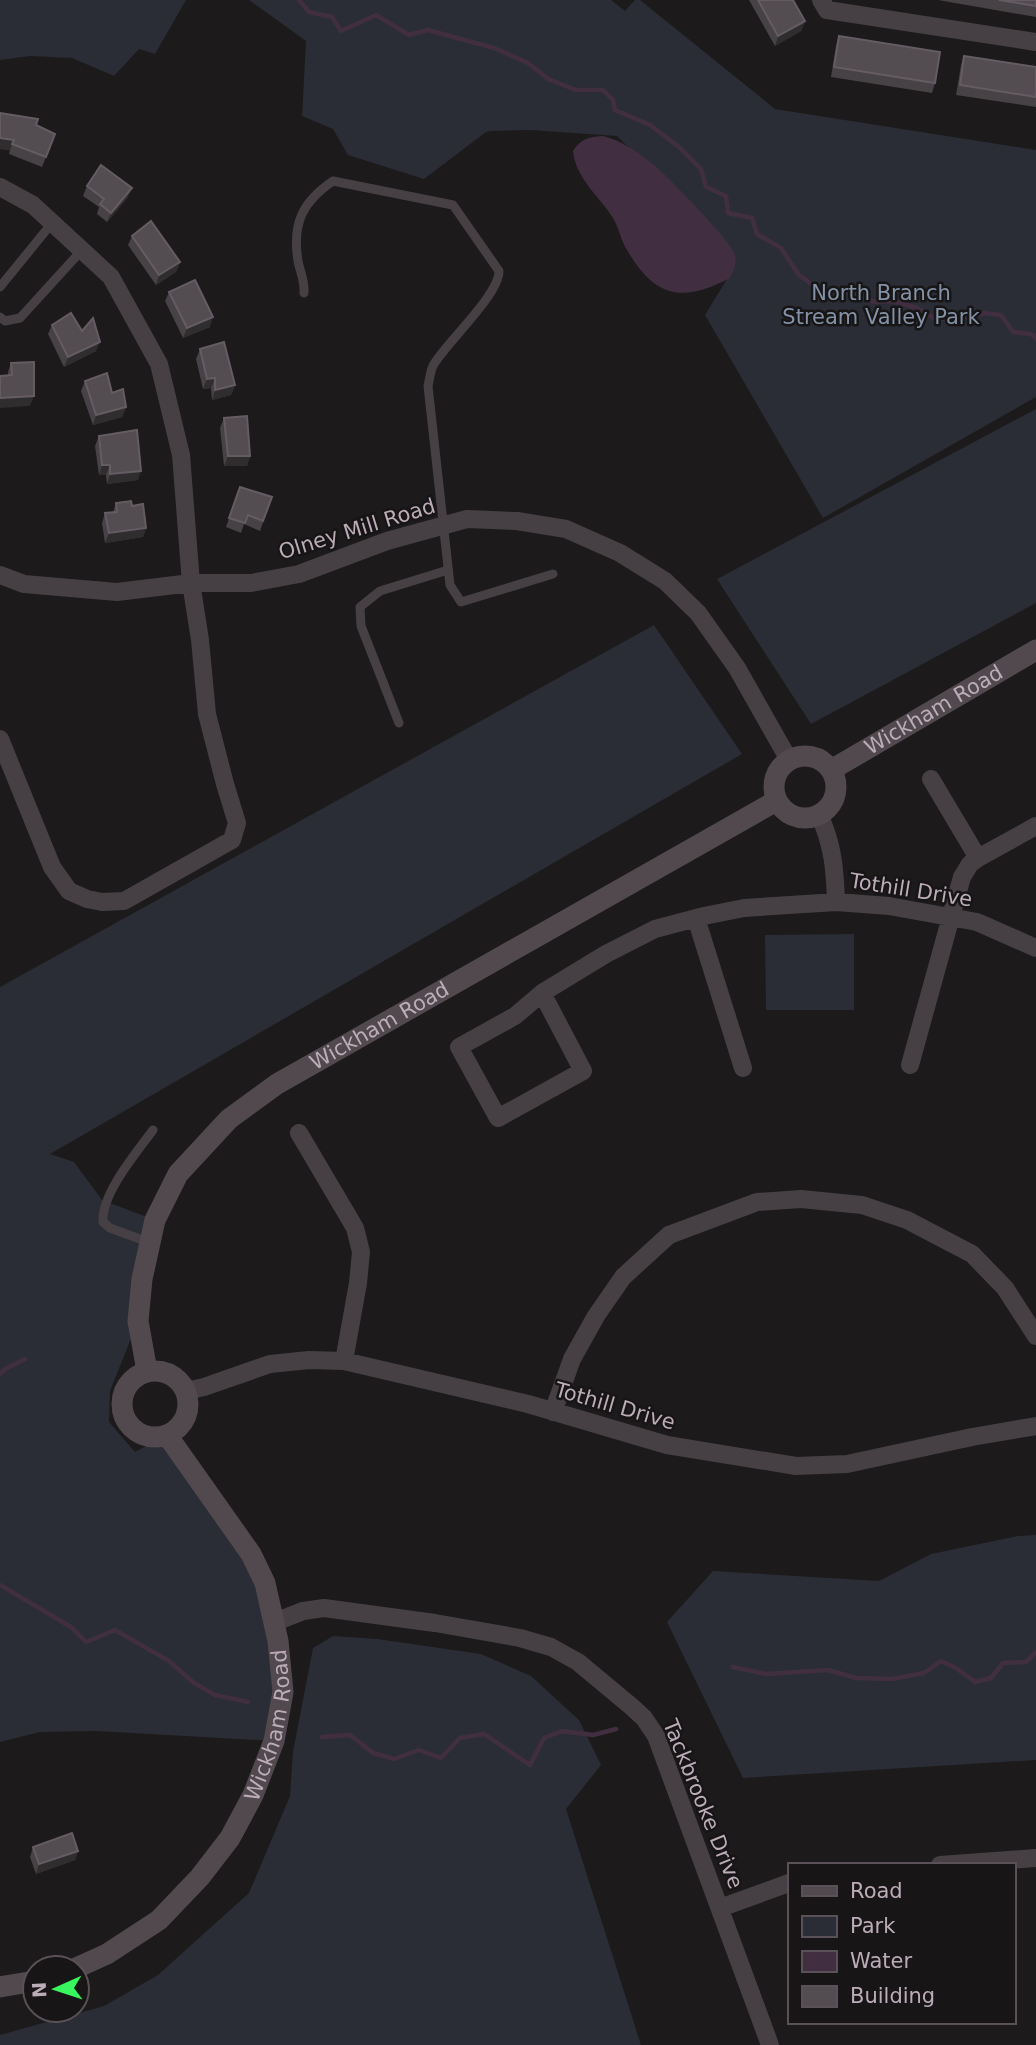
<svg xmlns="http://www.w3.org/2000/svg" width="1036" height="2045" font-family="'DejaVu Sans',sans-serif">
  <rect width="100%" height="100%" fill="#1c1a1b"/>
  <path fill="#2a2d35" d="M 0,0 L 186,0 L 155,54 L 139,49 L 114,76 L 72,58 L 30,56 L 0,60 Z
    M 249,0 L 611,0 L 625,11 L 635,0 L 640,0 L 775,109 L 1036,150 L 1036,397 L 823,518 L 705,315 L 727,279 L 727,245 L 617,136 L 530,130 L 491,131 L 486,132 L 424,179 L 348,155 L 333,129 L 302,116 L 306,41 Z
    M 1036,409 L 1036,603 L 811,724 L 717,579 Z
    M 654,625 L 742,754 L 50,1154 L 74,1162 L 102,1200 L 155,1220 L 138,1321 L 110,1391 L 109,1422 L 135,1452 L 167,1435 L 219,1509 L 275,1622 L 274,1741 L 97,1731 L 40,1732 L 0,1742 L 0,987 Z
    M 854,934 L 854,1010 L 766,1010 L 765,935 Z
    M 1036,1535 L 1036,1760 L 743,1778 L 667,1622 L 713,1571 L 879,1581 L 931,1554 L 1018,1536 Z
    M 333,1636 L 377,1639 L 481,1654 L 531,1676 L 579,1720 L 601,1765 L 566,1809 L 641,2045 L 0,2045 L 0,2035 L 104,2006 L 158,1975 L 249,1893 L 290,1796 L 293,1752 L 313,1648 Z"/>
  <path fill="#412f41" d="M 603,136 C 621,140 639,153 654,165 C 667,175 728,239 734,252 C 738,262 734,269 730,278 C 682,303 655,298 627,250 C 620,239 619,226 611,215 C 597,194 576,178 573,151 C 581,139 588,137 603,136 Z"/>
  <g fill="none" stroke-linecap="round" stroke-linejoin="round">
    <path stroke="#412f41" stroke-width="4.5" d="M 299,0 L 309,12 L 332,17 L 341,31 L 376,15 L 409,35 L 428,30 L 494,48 L 528,63 L 548,79 L 576,90 L 603,90 L 613,100 L 615,110 L 650,125 L 679,147 L 701,169 L 706,187 L 726,196 L 728,213 L 752,218 L 757,234 L 781,248 L 799,275 L 817,288 L 843,291 L 875,302 L 894,301 L 917,308 L 934,318 L 958,320 L 984,313 L 1001,315 L 1013,332 L 1031,334 L 1036,338
      M 0,1374 L 5,1369 L 25,1359
      M 0,1585 L 71,1627 L 86,1642 L 115,1630 L 169,1661 L 194,1683 L 215,1695 L 248,1702
      M 733,1667 L 766,1674 L 828,1670 L 856,1678 L 892,1679 L 924,1673 L 941,1661 L 956,1668 L 975,1682 L 991,1678 L 1003,1663 L 1026,1662 L 1036,1652
      M 322,1737 L 350,1735 L 373,1753 L 394,1759 L 419,1750 L 441,1758 L 460,1738 L 484,1734 L 530,1765 L 544,1738 L 562,1731 L 593,1735 L 616,1729"/>
    <path stroke="#464044" stroke-width="9" d="M 0,287 L 52,223
      M 304,293 C 305,281 300,272 298,261 C 292,224 302,202 333,181 L 453,205 L 499,271 C 499,295 447,342 434,364 C 430,370 430,379 428,386 L 450,585 L 461,602 L 553,574
      M 0,317 L 5,321 L 20,318 L 82,250
      M 399,723 L 361,626 L 360,607 L 380,591 L 448,570
      M 148,1242 L 110,1228 L 103,1222 C 101,1194 137,1152 153,1130"/>
    <path stroke="#464044" stroke-width="18" d="M 821,0 L 827,10 L 1036,42
      M 0,187 L 33,205 L 111,277 L 159,364 L 181,455 L 191,583 L 200,640 L 207,714 L 225,784 L 237,823 L 232,840 L 124,901 L 102,902 L 87,899 L 69,891 L 52,867 L 0,739
      M 0,575 L 24,584 L 117,592 L 191,583 L 251,583 L 299,574 L 387,541 L 467,519 L 517,521 L 566,529 L 620,553 L 665,581 L 698,613 L 737,668 L 789,760
      M 931,779 L 978,858
      M 819,815 C 833,844 835,870 836,902
      M 696,918 L 743,1068
      M 542,993 L 583,1071 L 498,1118 L 459,1047 L 515,1016 L 542,993 L 606,954 L 655,929 L 704,916 L 744,908 L 836,902 L 889,906 L 977,922 L 1036,948
      M 910,1065 L 962,877 L 970,864 L 978,858 L 1036,826
      M 299,1133 L 355,1228 L 361,1252 L 358,1283 L 344,1361
      M 186,1391 L 204,1387 L 270,1364 L 309,1360 L 344,1361 L 528,1404 L 667,1445 L 796,1466 L 847,1464 L 972,1437 L 1036,1426
      M 553,1412 L 572,1359 L 596,1316 L 623,1277 L 669,1235 L 757,1202 L 801,1199 L 862,1205 L 907,1220 L 972,1254 L 1005,1288 L 1036,1336
      M 275,1622 L 303,1611 L 324,1608 L 435,1623 L 520,1638 L 551,1647 L 578,1662 L 632,1707 L 644,1718 L 656,1736 L 770,2045
      M 940,1865 L 1036,1858
      M 720,1908 L 789,1883"/>
    <g stroke="#52494f" stroke-width="21">
      <circle cx="805" cy="787" r="31"/>
      <path id="s1" d="M 831,770 L 1036,650"/>
      <circle cx="155" cy="1404" r="33"/>
      <path id="s2" d="M 147,1371 L 138,1321 L 142,1279 L 155,1220 L 178,1174 L 229,1119 L 277,1084 L 776,801"/>
      <path id="s3" d="M 76,1968 L 107,1954 L 159,1920 L 200,1877 L 230,1838 L 253,1795 L 274,1741 L 283,1692 L 278,1641 L 265,1583 L 251,1554 L 167,1435"/>
      <path d="M 0,1987 L 35,1981"/>
    </g>
  </g>
  <path fill="#474246" d="M 749,0 L 793,0 L 805,21 L 801,31 L 775,46 Z
    M 938,0 L 1036,0 L 1036,17 Z
    M 839,36 L 935,83 L 932,93 L 831,77 L 836,46 Z
    M 964,56 L 1036,67 L 1036,107 L 956,95 L 961,65 Z
    M 36,125 L 55,134 L 42,167 L 9,154 L 10,150 L 0,149 Z
    M 87,186 L 128,197 L 107,222 L 97,214 L 99,207 L 83,196 Z
    M 132,236 L 180,262 L 176,272 L 156,285 L 128,245 Z
    M 169,292 L 210,327 L 183,338 L 165,301 Z
    M 52,325 L 82,331 L 96,351 L 64,367 L 48,334 Z
    M 200,349 L 235,385 L 231,395 L 212,400 L 211,388 L 203,389 L 196,359 Z
    M 11,363 L 30,406 L 8,376 L 8,372 Z
    M 85,381 L 112,393 L 126,407 L 122,417 L 93,425 L 81,391 Z
    M 224,418 L 250,456 L 247,466 L 224,466 L 220,428 Z
    M 99,436 L 138,480 L 107,484 L 106,475 L 99,475 L 95,446 Z
    M 240,487 L 272,497 L 260,531 L 244,524 L 241,533 L 226,527 Z
    M 116,503 L 132,506 L 146,528 L 143,537 L 105,543 L 102,523 L 105,513 L 113,512 Z
    M 33,1847 L 78,1851 L 75,1860 L 36,1874 L 30,1857 Z"/>
  <path fill="#302d2f" d="M 805,21 L 801,31 L 775,46 L 778,36 Z
    M 0,138 L 14,140 L 10,150 L 0,149 Z
    M 132,188 L 128,197 L 107,222 L 111,213 Z
    M 180,262 L 176,272 L 156,285 L 159,275 Z
    M 213,317 L 210,327 L 183,338 L 187,328 Z
    M 100,342 L 96,351 L 64,367 L 68,357 Z
    M 215,378 L 211,388 L 203,389 L 207,379 Z
    M 235,385 L 231,395 L 212,400 L 215,390 Z
    M 34,396 L 30,406 L 0,408 L 0,398 Z
    M 126,407 L 122,417 L 93,425 L 96,415 Z
    M 228,456 L 250,456 L 247,466 L 224,466 Z
    M 102,465 L 110,465 L 106,475 L 99,475 Z
    M 141,471 L 138,480 L 107,484 L 110,474 Z
    M 146,528 L 143,537 L 105,543 L 109,533 Z
    M 78,1851 L 75,1860 L 36,1874 L 39,1864 Z"/>
  <path fill="#534d52" stroke="#645c62" stroke-width="2" d="M 758,0 L 793,0 L 805,21 L 778,36 Z
    M 999,0 L 1036,0 L 1036,6 Z
    M 839,36 L 940,52 L 935,83 L 834,67 Z
    M 964,56 L 1036,67 L 1036,97 L 960,85 Z
    M 0,113 L 38,119 L 36,125 L 55,134 L 46,157 L 12,144 L 14,140 L 0,138 Z
    M 101,165 L 132,188 L 111,213 L 100,204 L 104,199 L 87,186 Z
    M 151,221 L 180,262 L 159,275 L 132,236 Z
    M 195,280 L 213,317 L 187,328 L 169,292 Z
    M 71,313 L 82,331 L 93,318 L 100,342 L 68,357 L 52,325 Z
    M 224,342 L 235,385 L 215,390 L 215,378 L 207,379 L 200,349 Z
    M 34,362 L 34,396 L 0,398 L 0,376 L 12,375 L 11,363 Z
    M 107,373 L 112,393 L 123,389 L 126,407 L 96,415 L 85,381 Z
    M 247,416 L 250,456 L 228,456 L 224,418 Z
    M 137,430 L 141,471 L 110,474 L 110,465 L 102,465 L 99,436 Z
    M 240,487 L 272,497 L 263,521 L 248,515 L 245,523 L 229,518 Z
    M 131,501 L 132,506 L 143,504 L 146,528 L 109,533 L 105,513 L 117,512 L 116,503 Z
    M 72,1833 L 78,1851 L 39,1864 L 33,1847 Z"/>
  <g text-anchor="middle" dominant-baseline="central" stroke-width="5" stroke-linejoin="round" paint-order="stroke">
    <g font-size="21" fill="#8392a7" stroke="#171516">
      <text x="881" y="293">North Branch<tspan x="881" dy="24">Stream Valley Park</tspan></text>
    </g>
    <g font-size="21" fill="#bcacb8" stroke="#171516">
      <text transform="translate(357 529) rotate(-17)">Olney Mill Road</text>
      <text stroke="none"><textPath href="#s1" startOffset="119">Wickham Road</textPath></text>
      <text transform="translate(911 890) rotate(9)">Tothill Drive</text>
      <text stroke="none"><textPath href="#s2" startOffset="457">Wickham Road</textPath></text>
      <text transform="translate(615 1406) rotate(16)">Tothill Drive</text>
      <text stroke="none"><textPath href="#s3" startOffset="326">Wickham Road</textPath></text>
      <text transform="translate(703 1804) rotate(68)">Tackbrooke Drive</text>
    </g>
  </g>
  <rect x="788" y="1863" width="228" height="161" fill="#171516" stroke="#595157" stroke-width="2"/>
  <rect x="802" y="1886" width="35" height="10" fill="#52494f" stroke="#595157" stroke-width="2"/>
  <text x="850" y="1898" font-size="21" fill="#bcacb8">Road</text>
  <rect x="802" y="1916" width="35" height="21" fill="#2a2d35" stroke="#595157" stroke-width="2"/>
  <text x="850" y="1933" font-size="21" fill="#bcacb8">Park</text>
  <rect x="802" y="1951" width="35" height="21" fill="#412f41" stroke="#595157" stroke-width="2"/>
  <text x="850" y="1968" font-size="21" fill="#bcacb8">Water</text>
  <rect x="802" y="1986" width="35" height="21" fill="#534d52" stroke="#595157" stroke-width="2"/>
  <text x="850" y="2003" font-size="21" fill="#bcacb8">Building</text>
  <g transform="translate(56 1989) rotate(267)"><circle r="33" fill="#171516" stroke="#595157" stroke-width="2"/>
  <path d="M0-5L12 26L0 18L-12 26Z" fill="#38f65d"/>
  <text y="-10" font-size="19" font-weight="bold" text-anchor="middle" fill="#bcacb8">N</text>
  </g>
</svg>
